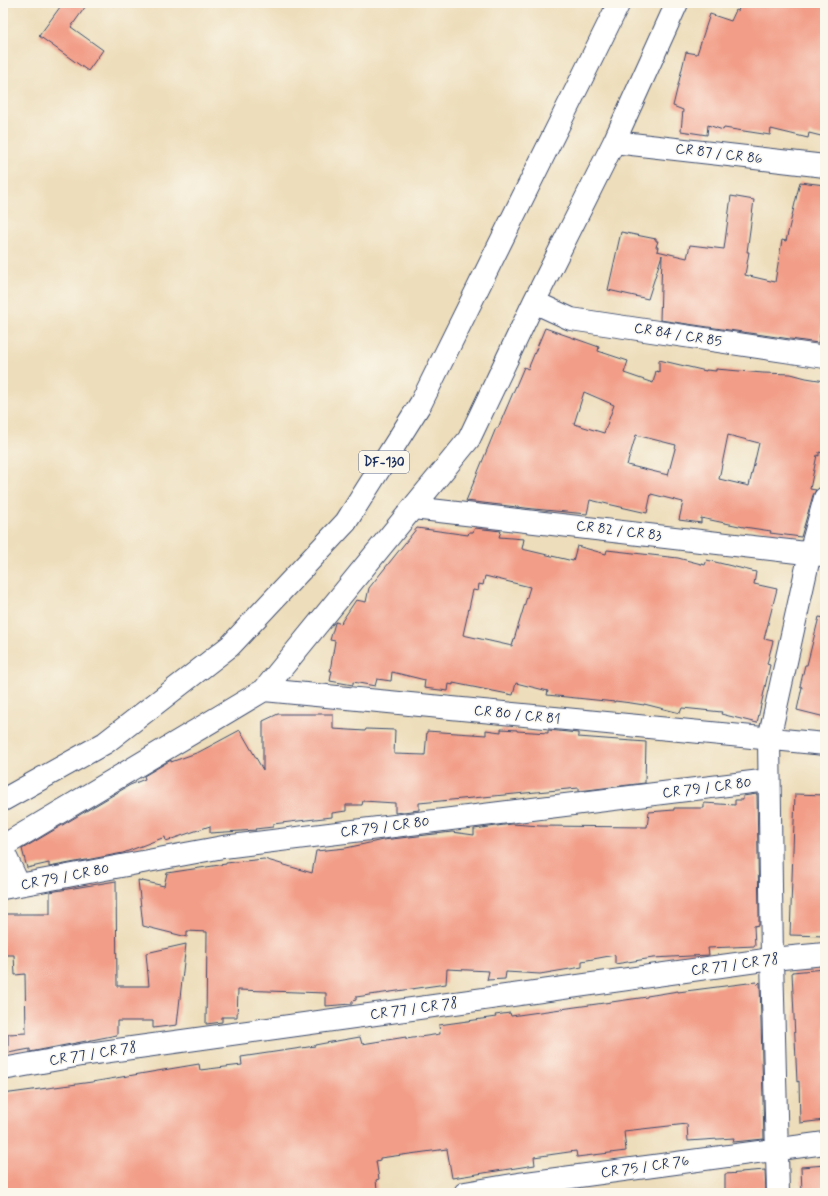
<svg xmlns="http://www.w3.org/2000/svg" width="828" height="1196" font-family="Mynerve,sans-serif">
  <rect width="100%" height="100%" fill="#fbf7ec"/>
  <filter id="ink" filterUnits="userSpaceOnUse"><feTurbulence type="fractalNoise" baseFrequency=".025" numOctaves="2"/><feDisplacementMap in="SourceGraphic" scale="8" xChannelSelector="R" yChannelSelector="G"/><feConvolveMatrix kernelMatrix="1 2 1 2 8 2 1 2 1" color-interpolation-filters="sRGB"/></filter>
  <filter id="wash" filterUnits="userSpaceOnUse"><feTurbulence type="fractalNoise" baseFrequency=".012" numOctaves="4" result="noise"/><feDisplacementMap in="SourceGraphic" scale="16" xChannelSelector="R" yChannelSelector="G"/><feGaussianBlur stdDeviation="0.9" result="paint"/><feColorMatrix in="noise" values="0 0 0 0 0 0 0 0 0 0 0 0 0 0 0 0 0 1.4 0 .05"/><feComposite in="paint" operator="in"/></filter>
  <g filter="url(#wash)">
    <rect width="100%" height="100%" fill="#edddba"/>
    <g id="blocks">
      <path fill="#f29d87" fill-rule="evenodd" d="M 63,3 L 88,3 L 71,27 L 103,50 L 88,71 L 39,36 Z
        M 741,3 L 825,3 L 825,137 L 809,133 L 808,138 L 771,129 L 770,135 L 724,128 L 723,130 L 708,125 L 707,135 L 681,131 L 683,110 L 673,106 L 686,52 L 697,54 L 710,14 L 731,21 L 736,10 L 738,11 Z
        M 800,182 L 825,185 L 825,314 L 818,343 L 660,320 L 662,255 L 648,299 L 608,290 L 621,232 L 656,239 L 656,241 L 658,241 L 656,247 L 658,247 L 657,251 L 687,258 L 690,245 L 724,249 L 731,196 L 754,200 L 747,252 L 749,252 L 745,275 L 775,282 L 782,240 L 786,241 Z
        M 545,328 L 599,347 L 598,351 L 628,361 L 624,373 L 653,383 L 656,371 L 659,372 L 659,360 L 706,371 L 706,370 L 716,371 L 716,369 L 763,373 L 791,374 L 806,378 L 825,381 L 825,443 L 823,453 L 819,452 L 819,456 L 817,455 L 810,489 L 816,490 L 813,495 L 801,537 L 770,533 L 771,531 L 744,527 L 701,518 L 701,523 L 679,520 L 683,502 L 651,494 L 647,513 L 590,500 L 587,514 L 534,509 L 466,501 L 496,428 L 498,428 L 524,367 L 528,369 ZM 584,392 L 614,405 L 604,433 L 574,424 ZM 636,435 L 676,445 L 668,475 L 627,465 ZM 728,435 L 759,443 L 749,486 L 719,479 Z
        M 417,528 L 468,535 L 469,532 L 473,532 L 475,528 L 501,531 L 499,537 L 524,539 L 522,549 L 573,561 L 577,546 L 606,554 L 607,550 L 678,558 L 705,565 L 707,560 L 756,572 L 754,584 L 777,589 L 764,639 L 773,641 L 767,664 L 770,665 L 757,723 L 721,714 L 722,712 L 682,708 L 680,713 L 644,704 L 644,705 L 631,703 L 615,701 L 615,702 L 547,695 L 548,691 L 516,683 L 513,695 L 453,683 L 453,685 L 449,684 L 448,691 L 424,688 L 425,680 L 392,672 L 391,681 L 377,679 L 375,686 L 353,682 L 353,685 L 330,681 L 332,671 L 330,671 L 335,641 L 330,640 L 335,623 L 336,622 L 341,624 L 342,621 L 356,600 L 366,602 L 369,588 ZM 485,576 L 530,587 L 512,646 L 463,635 L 473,590 L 478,591 L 479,584 L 483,585 Z
        M 819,617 L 825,618 L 825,717 L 797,710 L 802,687 L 800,686 L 805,665 L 807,665 Z
        M 278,714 L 333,714 L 333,729 L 365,731 L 366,729 L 395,730 L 394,754 L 425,755 L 427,731 L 486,735 L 486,730 L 501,732 L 501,729 L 517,730 L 517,731 L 548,733 L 548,730 L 578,733 L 578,737 L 646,742 L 645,783 L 579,791 L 579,788 L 419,803 L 419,810 L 395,813 L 395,803 L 363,801 L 362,805 L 346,805 L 346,811 L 332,813 L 332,817 L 273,824 L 273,827 L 255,829 L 256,830 L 210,833 L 210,826 L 166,841 L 165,837 L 123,853 L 49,867 L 49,863 L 27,868 L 22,849 L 130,785 L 145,779 L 144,776 L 171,760 L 171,762 L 199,752 L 240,730 L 263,770 L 263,721 Z
        M 757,794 L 759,915 L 759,925 L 754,926 L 755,946 L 708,948 L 709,955 L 653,958 L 615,964 L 615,955 L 582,961 L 582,967 L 540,974 L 506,972 L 505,979 L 487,980 L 489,971 L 447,969 L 446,984 L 356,997 L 356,1000 L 352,1001 L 352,1004 L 326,1006 L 326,993 L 238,990 L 237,1017 L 222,1017 L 222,1022 L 206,1024 L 207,932 L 187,931 L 187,937 L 143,926 L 138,880 L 164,886 L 167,873 L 226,864 L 226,863 L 264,859 L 312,873 L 316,851 L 346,848 L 383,840 L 418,836 L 452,832 L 474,835 L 474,829 L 512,824 L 540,826 L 647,827 L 649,812 L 674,810 L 674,808 L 704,808 L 704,803 L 735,805 L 735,800 L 743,800 L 743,796 Z
        M 795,794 L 825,795 L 825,851 L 823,891 L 825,891 L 825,936 L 790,935 Z
        M 116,881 L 117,986 L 149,986 L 146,953 L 186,944 L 177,1025 L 153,1028 L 153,1021 L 117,1021 L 117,1035 L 30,1052 L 30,1049 L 8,1053 L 8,1034 L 26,1033 L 25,974 L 15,975 L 14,955 L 3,955 L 3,914 L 50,914 L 50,892 Z
        M 825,969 L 825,1120 L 800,1123 L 799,1081 L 797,1082 L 792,972 Z
        M 756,982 L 757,985 L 760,982 L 764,1139 L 733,1142 L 734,1138 L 688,1141 L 687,1124 L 624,1131 L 626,1151 L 577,1157 L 576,1151 L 534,1157 L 535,1165 L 452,1178 L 447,1149 L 380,1158 L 380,1160 L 376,1161 L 379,1179 L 376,1180 L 377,1189 L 348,1193 L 3,1193 L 3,1094 L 92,1082 L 199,1064 L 200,1070 L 242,1065 L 241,1057 L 315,1046 L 315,1045 L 331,1042 L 360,1037 L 362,1044 L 406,1037 L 406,1039 L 440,1034 L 439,1025 L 496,1017 L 495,1015 L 510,1013 L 511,1016 L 647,997 L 647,996 L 678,991 L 678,992 Z
        M 825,1165 L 825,1193 L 802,1193 L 801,1167 Z
        M 765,1170 L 766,1193 L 725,1193 L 725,1174 L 740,1173 L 740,1172 Z"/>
    </g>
  </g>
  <g filter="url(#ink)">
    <use href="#blocks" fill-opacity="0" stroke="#3a496c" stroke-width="1"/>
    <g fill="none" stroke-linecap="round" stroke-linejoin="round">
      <g stroke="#3a496c" stroke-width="24">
        <path id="minor" d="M 614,142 L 825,166
          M 534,302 L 571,319 L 825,357
          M 413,508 L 823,555
          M 264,690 L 825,744
          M 3,846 L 264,690 L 469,439 L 534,302 L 614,142 L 677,3
          M 3,851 L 19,885
          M 3,888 L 223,847 L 769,780
          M 3,1069 L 81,1055 L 772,959 L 825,954
          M 465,1193 L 519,1184 L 825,1143
          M 778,1193 L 772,959 L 769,739 L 810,553 L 825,498"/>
      </g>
      <g stroke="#3a496c" stroke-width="24">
        <path id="primary" d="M 3,800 L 105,743 L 230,646 L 346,522 L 421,403 L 619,3"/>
      </g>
      <use href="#minor" stroke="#fff" stroke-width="22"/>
      <use href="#primary" stroke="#fff" stroke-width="22"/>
    </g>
  </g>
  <g text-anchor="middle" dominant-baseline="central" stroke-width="3" stroke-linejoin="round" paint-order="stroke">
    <rect fill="#fbf7ec" stroke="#5e6b89" stroke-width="1" x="359" y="451" width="50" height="22" rx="3"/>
    <g font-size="13" font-weight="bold" fill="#1b2f5e">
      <text x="384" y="462">DF-130</text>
    </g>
    <g font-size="14" fill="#1b2f5e" stroke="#fbf7ec">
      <text transform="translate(719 154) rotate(7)">CR 87 / CR 86</text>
      <text transform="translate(678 335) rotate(9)">CR 84 / CR 85</text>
      <text transform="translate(619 531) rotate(7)">CR 82 / CR 83</text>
      <text transform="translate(517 715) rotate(6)">CR 80 / CR 81</text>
      <text transform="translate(707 788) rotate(-7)">CR 79 / CR 80</text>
      <text transform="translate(385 827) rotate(-7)">CR 79 / CR 80</text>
      <text transform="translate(65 877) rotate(-11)">CR 79 / CR 80</text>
      <text transform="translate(735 965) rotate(-8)">CR 77 / CR 78</text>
      <text transform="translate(414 1009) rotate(-8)">CR 77 / CR 78</text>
      <text transform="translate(93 1054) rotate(-9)">CR 77 / CR 78</text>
      <text transform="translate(645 1167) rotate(-8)">CR 75 / CR 76</text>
    </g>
  </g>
  <rect width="828" height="1196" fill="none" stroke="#fbf7ec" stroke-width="16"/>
</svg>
